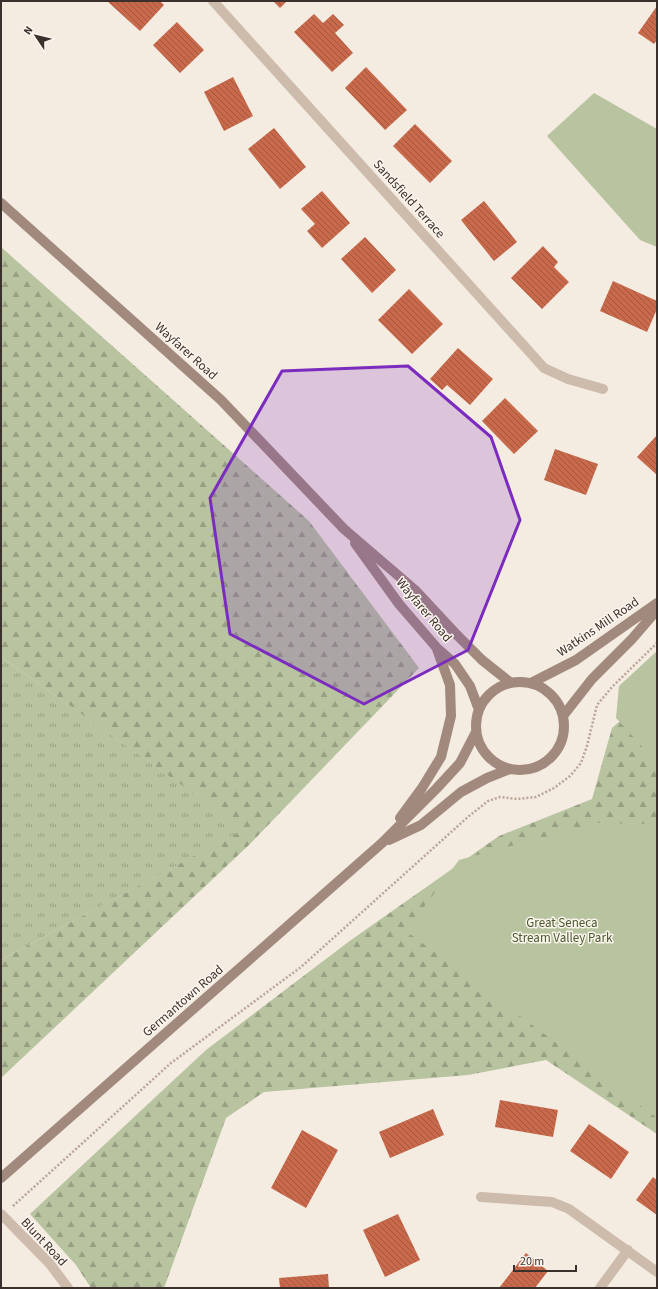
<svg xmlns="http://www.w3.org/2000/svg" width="658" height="1289" font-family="'Source Sans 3',sans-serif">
  <defs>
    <pattern id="grass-tufts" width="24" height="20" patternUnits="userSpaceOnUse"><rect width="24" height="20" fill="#b8c4a0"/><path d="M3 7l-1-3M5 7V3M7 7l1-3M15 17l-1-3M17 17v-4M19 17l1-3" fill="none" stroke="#97a083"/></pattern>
    <pattern id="forest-firs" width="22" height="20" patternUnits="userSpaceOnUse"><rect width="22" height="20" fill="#b8c4a0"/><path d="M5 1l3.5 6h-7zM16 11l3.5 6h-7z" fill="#97a083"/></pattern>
    <pattern id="building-back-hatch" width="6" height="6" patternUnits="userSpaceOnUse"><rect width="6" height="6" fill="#c8694b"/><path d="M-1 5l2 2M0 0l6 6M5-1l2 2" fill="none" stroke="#a4573f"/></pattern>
  </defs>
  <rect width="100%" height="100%" fill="#f4ebe1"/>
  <path fill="url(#grass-tufts)" d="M 1,657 L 245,829 L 1,960 Z"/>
  <path fill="url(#forest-firs)" d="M 1,247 L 309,521 L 419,668 L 249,845 L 1,1078 L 1,960 L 244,829 L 1,657 Z
    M 657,688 L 657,1134 L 546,1060 L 468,1075 L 264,1092 L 226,1118 L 164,1288 L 91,1288 L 76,1265 L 30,1214 L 206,1050 L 351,940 L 499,836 L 592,799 L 612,728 Z"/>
  <path fill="#b8c4a0" d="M 594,93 L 657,129 L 657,247 L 640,240 L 547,136 Z
    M 657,651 L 657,763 L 616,718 L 619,686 Z
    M 597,823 L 657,824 L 657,1118 L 406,931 L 459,860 Z"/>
  <path fill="url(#building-back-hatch)" d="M 107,1 L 160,1 L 164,5 L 140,31 Z
    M 273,1 L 287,1 L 280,8 Z
    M 657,6 L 657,40 L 654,44 L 638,33 Z
    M 314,14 L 323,23 L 333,14 L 344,25 L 335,33 L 353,53 L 332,72 L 294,32 Z
    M 177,22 L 204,50 L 180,73 L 153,45 Z
    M 366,67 L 407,110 L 385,130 L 345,88 Z
    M 233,77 L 253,116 L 224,131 L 204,92 Z
    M 415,124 L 452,161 L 430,183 L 393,146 Z
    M 274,128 L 306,167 L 280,189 L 248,149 Z
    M 322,191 L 350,223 L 322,248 L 307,231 L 315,224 L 301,209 Z
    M 484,201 L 517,242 L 494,261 L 461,220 Z
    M 365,237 L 396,270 L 372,293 L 341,259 Z
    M 543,246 L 558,262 L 554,267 L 569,282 L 542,309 L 511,278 Z
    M 613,281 L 657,301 L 657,309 L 647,332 L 600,311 Z
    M 409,289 L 443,324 L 412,354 L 378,320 Z
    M 458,348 L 493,379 L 470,405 L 447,385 L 442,390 L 430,379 Z
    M 505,398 L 538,431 L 514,454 L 482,421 Z
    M 657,435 L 657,475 L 637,457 Z
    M 555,449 L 598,464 L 586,495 L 544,480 Z
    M 500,1100 L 558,1110 L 553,1137 L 495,1127 Z
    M 433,1109 L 444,1135 L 390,1158 L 379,1132 Z
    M 589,1124 L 629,1152 L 611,1179 L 570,1151 Z
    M 302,1130 L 338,1150 L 306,1208 L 271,1188 Z
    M 653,1177 L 657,1180 L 657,1215 L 636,1200 Z
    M 398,1214 L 420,1260 L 385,1277 L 363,1230 Z
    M 526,1253 L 548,1271 L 535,1288 L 499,1288 Z
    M 328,1274 L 329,1288 L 280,1288 L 279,1278 Z"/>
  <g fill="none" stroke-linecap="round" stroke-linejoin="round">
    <path stroke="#b9a596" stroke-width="2.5" stroke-dasharray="2 2" stroke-linecap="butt" d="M 13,1206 L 171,1063 L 301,967 L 469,816 L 488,801 L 500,797 L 517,799 L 536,797 L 554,788 L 570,776 L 581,763 L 587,746 L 597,705 L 612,687 L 657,643"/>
    <path stroke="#cdbbac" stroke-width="10" d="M 213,1 L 544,368 L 568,379 L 603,389
      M 481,1197 L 552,1202 L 569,1209 L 657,1272
      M 1,1214 L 50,1264 L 68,1288
      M 600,1288 L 628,1250"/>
    <path stroke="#a18a7d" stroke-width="10" d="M 1,203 L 221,400 L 344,529 L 415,590 L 455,633 L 482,660 L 511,683
      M 355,543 L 399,604 L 437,648 L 455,664 L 470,686 L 479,710
      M476 726a44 44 0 1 1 88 0a44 44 0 1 1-88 0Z
      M 531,683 L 576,660 L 657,603
      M 563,716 L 592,679 L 632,639 L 657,610
      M 400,818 L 422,788 L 441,757 L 451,716 L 450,685 L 437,649
      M 389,840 L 421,825 L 461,792 L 487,778 L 510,769
      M 1,1178 L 382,843 L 436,789 L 460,763 L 476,732"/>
  </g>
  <path fill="#7b2cbf" fill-opacity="0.2" stroke="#7b2cbf" stroke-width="3" stroke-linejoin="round" d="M 408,366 L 491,437 L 520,520 L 468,650 L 364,704 L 230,634 L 210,498 L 282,371 Z"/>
  <g text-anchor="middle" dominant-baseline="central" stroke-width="3" stroke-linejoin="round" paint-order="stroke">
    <g font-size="13" fill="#3b302b" stroke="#fbf5ee">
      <text transform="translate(409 199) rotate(48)">Sandsfield Terrace</text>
      <text transform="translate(186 351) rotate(42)">Wayfarer Road</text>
      <text transform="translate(424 610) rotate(50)">Wayfarer Road</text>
      <text transform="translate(598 627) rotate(-34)">Watkins Mill Road</text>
      <text transform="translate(183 1001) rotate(-41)">Germantown Road</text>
      <text transform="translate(44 1242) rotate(47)">Blunt Road</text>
    </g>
    <g font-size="13" fill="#4a5a2e" stroke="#fbf5ee">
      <text x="562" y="923">Great Seneca<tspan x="562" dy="15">Stream Valley Park</tspan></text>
    </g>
  </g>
  <rect width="658" height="1289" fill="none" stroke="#3b302b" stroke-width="4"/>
  <g transform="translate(36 36) rotate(305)" stroke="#fbf5ee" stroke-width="3" paint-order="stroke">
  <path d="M0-3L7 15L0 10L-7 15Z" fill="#3b302b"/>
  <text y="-6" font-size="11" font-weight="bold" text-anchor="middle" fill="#3b302b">N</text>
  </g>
  <path d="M514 1265v6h62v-6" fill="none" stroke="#3b302b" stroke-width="2"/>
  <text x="520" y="1265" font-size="12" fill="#3b302b" stroke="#fbf5ee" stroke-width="3" paint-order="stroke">20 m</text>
</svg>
